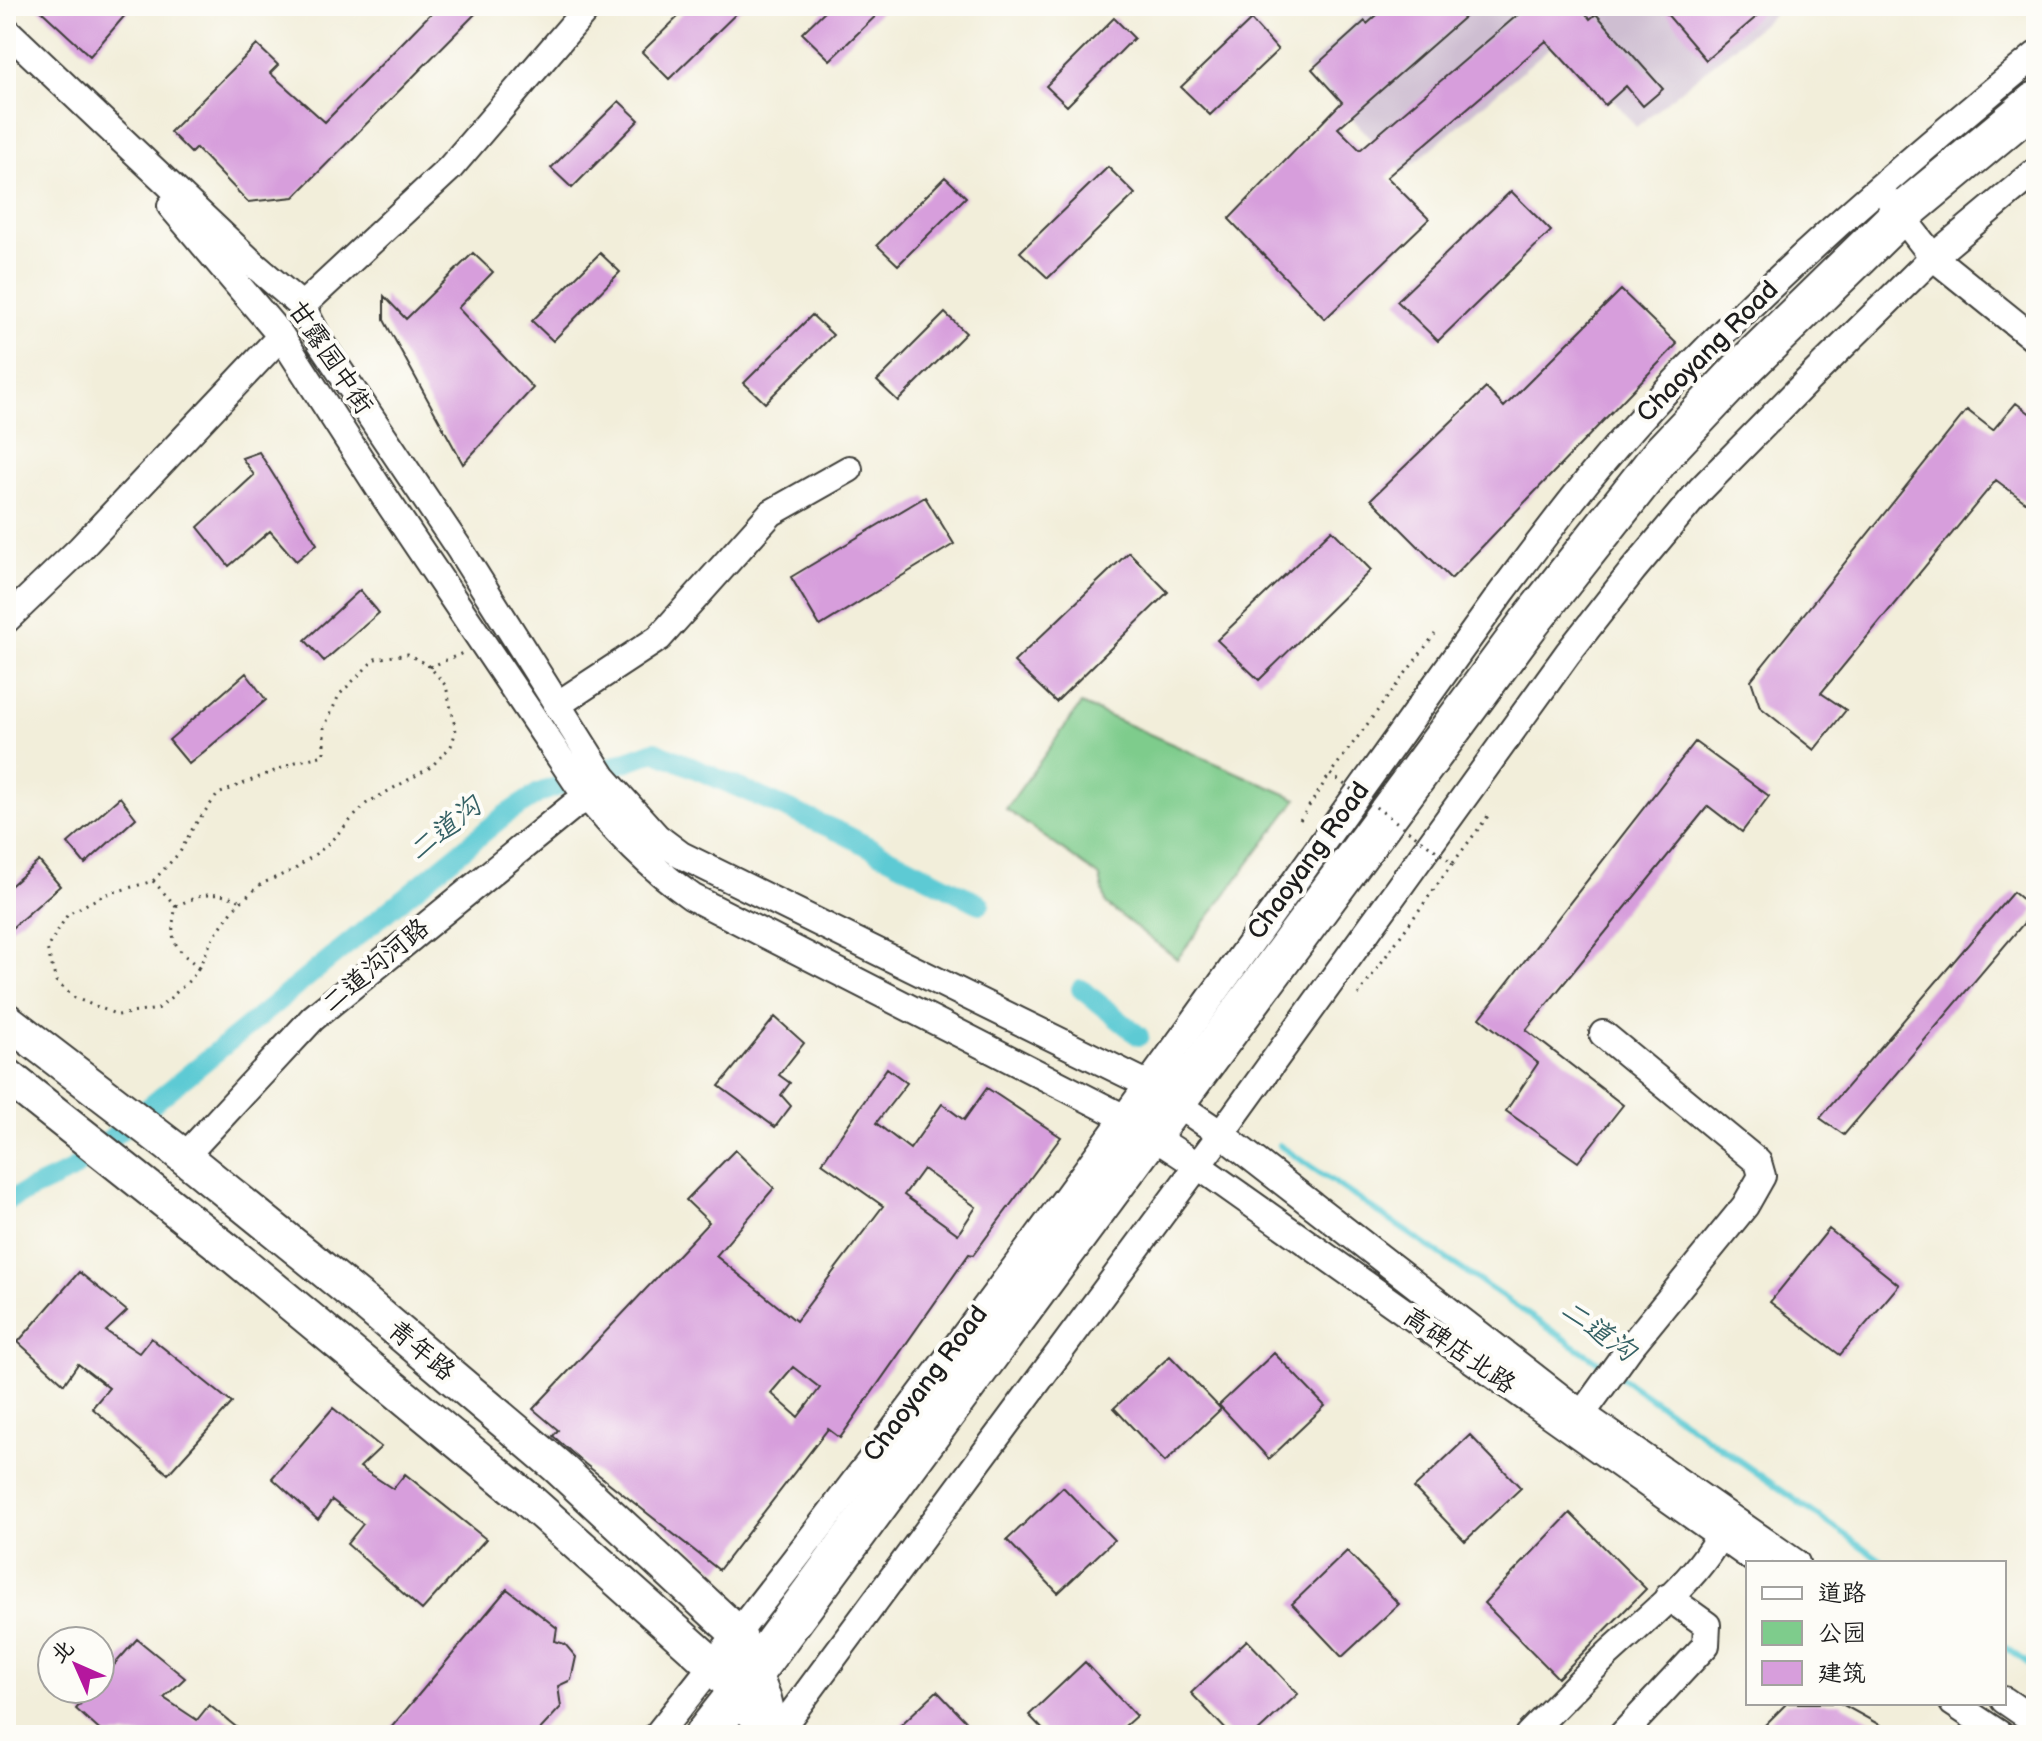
<svg xmlns="http://www.w3.org/2000/svg" width="2042" height="1741" font-family="'Balsamiq Sans','LXGW WenKai TC',sans-serif">
  <rect width="100%" height="100%" fill="#fdfcf7"/>
  <filter id="ink" filterUnits="userSpaceOnUse"><feTurbulence type="fractalNoise" baseFrequency=".0125" numOctaves="2"/><feDisplacementMap in="SourceGraphic" scale="16" xChannelSelector="R" yChannelSelector="G"/><feConvolveMatrix kernelMatrix="1 2 1 2 8 2 1 2 1" color-interpolation-filters="sRGB"/></filter>
  <filter id="wash" filterUnits="userSpaceOnUse"><feTurbulence type="fractalNoise" baseFrequency=".006" numOctaves="4" result="noise"/><feDisplacementMap in="SourceGraphic" scale="32" xChannelSelector="R" yChannelSelector="G"/><feGaussianBlur stdDeviation="1.8" result="paint"/><feColorMatrix in="noise" values="0 0 0 0 0 0 0 0 0 0 0 0 0 0 0 0 0 1.4 0 .05"/><feComposite in="paint" operator="in"/></filter>
  <g filter="url(#wash)">
    <rect width="100%" height="100%" fill="#f2eeda"/>
    <path fill="#cebed1" d="M 1372,6 L 1784,6 L 1636,127 L 1562,37 L 1403,173 L 1306,69 Z"/>
    <path fill="#7ecc8c" stroke="#4d7454" stroke-width="2" d="M 1081,704 L 1297,799 L 1177,959 L 1106,904 L 1100,877 L 1006,809 Z"/>
    <g fill="none" stroke-linecap="round" stroke-linejoin="round">
      <path stroke="#5dcad4" stroke-width="6" d="M 1279,1145 L 1607,1368
        M 1619,1376 L 1885,1563
        M 2004,1646 L 2036,1669"/>
      <path stroke="#5dcad4" stroke-width="20" d="M 1081,989 L 1139,1036
        M 6,1201 L 71,1171 L 505,815 L 539,793 L 655,751 L 842,833 L 980,904"/>
    </g>
    <g id="blocks">
      <path fill="#d79edc" fill-rule="evenodd" d="M 36,6 L 133,6 L 90,56 Z
        M 438,6 L 483,6 L 294,197 L 248,202 L 196,148 L 191,153 L 170,132 L 257,45 L 278,65 L 270,73 L 325,122 Z
        M 689,6 L 744,6 L 669,79 L 642,52 Z
        M 830,6 L 886,6 L 830,60 L 802,33 Z
        M 1387,6 L 1477,6 L 1338,128 L 1360,150 L 1528,6 L 1580,6 L 1590,19 L 1596,14 L 1663,89 L 1643,106 L 1626,86 L 1605,105 L 1546,41 L 1387,177 L 1429,219 L 1325,319 L 1229,219 L 1342,102 L 1312,69 L 1365,21 L 1367,24 Z
        M 1660,6 L 1769,6 L 1706,60 Z
        M 1114,18 L 1134,38 L 1067,106 L 1046,86 Z
        M 1251,20 L 1278,50 L 1210,115 L 1181,87 Z
        M 619,101 L 639,120 L 572,188 L 551,168 Z
        M 1108,167 L 1135,194 L 1048,278 L 1020,252 Z
        M 945,177 L 966,197 L 898,265 L 877,245 Z
        M 1511,191 L 1551,231 L 1438,341 L 1397,301 Z
        M 473,253 L 493,272 L 458,308 L 533,388 L 463,464 L 384,320 L 384,296 L 406,319 Z
        M 600,253 L 620,272 L 553,341 L 532,321 Z
        M 1621,290 L 1677,344 L 1451,579 L 1371,499 L 1486,388 L 1504,407 Z
        M 945,313 L 966,333 L 898,401 L 877,381 Z
        M 812,315 L 833,335 L 765,403 L 744,383 Z
        M 2016,403 L 2036,418 L 2036,510 L 1996,480 L 1821,693 L 1846,710 L 1814,750 L 1760,707 L 1751,680 L 1967,410 L 1993,430 Z
        M 259,452 L 317,544 L 296,561 L 270,531 L 229,566 L 198,527 L 254,475 L 242,458 Z
        M 925,497 L 954,544 L 820,626 L 791,577 Z
        M 1332,530 L 1371,570 L 1259,680 L 1217,640 Z
        M 1129,552 L 1168,592 L 1056,702 L 1014,662 Z
        M 360,590 L 379,613 L 324,661 L 305,640 Z
        M 246,673 L 266,700 L 189,764 L 169,740 Z
        M 1695,742 L 1769,796 L 1742,832 L 1708,806 L 1526,1030 L 1623,1105 L 1578,1162 L 1506,1111 L 1538,1063 L 1480,1018 Z
        M 120,797 L 136,818 L 85,864 L 68,843 Z
        M 39,861 L 60,886 L 6,933 L 6,890 Z
        M 2013,892 L 2035,910 L 1844,1135 L 1820,1118 Z
        M 775,1017 L 804,1043 L 779,1075 L 790,1083 L 781,1095 L 791,1106 L 775,1127 L 719,1086 Z
        M 887,1068 L 907,1083 L 876,1123 L 910,1149 L 942,1104 L 964,1120 L 987,1088 L 1061,1137 L 973,1255 L 969,1254 L 840,1438 L 828,1429 L 719,1570 L 585,1464 L 553,1436 L 558,1430 L 533,1409 L 709,1222 L 686,1200 L 735,1150 L 774,1188 L 716,1256 L 796,1321 L 883,1206 L 822,1163 ZM 923,1169 L 976,1207 L 958,1234 L 904,1195 ZM 793,1367 L 820,1388 L 798,1417 L 771,1393 Z
        M 1829,1229 L 1899,1285 L 1840,1355 L 1770,1302 Z
        M 79,1272 L 127,1311 L 106,1331 L 139,1353 L 151,1338 L 232,1403 L 168,1474 L 92,1408 L 109,1388 L 78,1364 L 64,1384 L 18,1342 Z
        M 1274,1353 L 1325,1406 L 1269,1459 L 1219,1405 Z
        M 1170,1356 L 1221,1409 L 1165,1462 L 1114,1408 Z
        M 333,1408 L 381,1447 L 360,1467 L 393,1489 L 405,1474 L 486,1539 L 422,1610 L 347,1544 L 363,1524 L 332,1500 L 318,1520 L 272,1478 Z
        M 1470,1435 L 1521,1488 L 1465,1541 L 1414,1488 Z
        M 1063,1487 L 1114,1540 L 1058,1593 L 1007,1540 Z
        M 1570,1513 L 1646,1589 L 1558,1678 L 1484,1603 Z
        M 1347,1551 L 1399,1604 L 1342,1657 L 1292,1604 Z
        M 507,1589 L 557,1628 L 555,1641 L 565,1644 L 576,1657 L 571,1680 L 558,1686 L 561,1707 L 535,1735 L 385,1735 Z
        M 137,1639 L 185,1678 L 164,1698 L 197,1720 L 209,1705 L 246,1735 L 105,1735 L 76,1709 L 93,1689 L 100,1689 L 100,1681 Z
        M 1247,1640 L 1298,1694 L 1254,1735 L 1231,1735 L 1191,1693 Z
        M 1085,1662 L 1136,1716 L 1115,1735 L 1048,1735 L 1029,1715 Z
        M 937,1691 L 979,1735 L 890,1735 Z
        M 1787,1703 L 1840,1703 L 1898,1735 L 1755,1735 Z"/>
    </g>
  </g>
  <g filter="url(#ink)">
    <use href="#blocks" fill-opacity="0" stroke="#3c3c38" stroke-width="2"/>
    <g fill="none" stroke-linecap="round" stroke-linejoin="round">
      <g stroke="#3c3c38" stroke-width="30">
        <path id="minor" d="M 6,30 L 252,263 L 302,306 L 321,343 L 460,550 L 603,777 L 657,837 L 681,855 L 1149,1085 L 1221,1134 L 1582,1414 L 1796,1563
          M 1891,203 L 1933,257 L 2036,340
          M 171,206 L 281,336 L 384,496 L 583,792 C 616,832 649,867 692,897 L 1125,1118 L 1197,1165 L 1759,1563
          M 302,306 L 450,168 L 589,6
          M 6,620 L 80,549 L 281,336
          M 557,705 L 659,638 L 771,513 L 849,469
          M 184,1157 L 313,1018 L 573,806 L 588,798
          M 1582,1414 L 1631,1346 L 1745,1206 L 1762,1176 L 1758,1162 L 1603,1034
          M 2004,1700 L 2036,1722
          M 1953,1703 L 2001,1735
          M 657,1735 C 953,1365 1226,977 1502,592 C 1545,535 1587,478 1634,426 C 1756,290 1896,171 2036,55
          M 776,1735 L 1221,1134 L 1568,653 L 1633,570 L 1701,489 L 1808,380 L 1933,257 L 2036,171
          M 1528,1735 C 1554,1708 1580,1681 1607,1655 C 1643,1621 1712,1568 1725,1520
          M 1622,1735 L 1706,1645 L 1707,1625 L 1668,1597"/>
      </g>
      <g stroke="#3c3c38" stroke-width="38">
        <path id="major" d="M 6,1020 L 177,1151 L 366,1304 L 557,1466 L 738,1634 L 764,1699 L 773,1735
          M 6,1075 L 224,1248 L 525,1497 L 713,1665 L 753,1712"/>
      </g>
      <g stroke="#3c3c38" stroke-width="44">
        <path id="highway" d="M 705,1735 L 738,1693 L 1529,623 L 1663,453 L 1744,367 L 1900,215 L 2036,102"/>
      </g>
      <path stroke="#3c3c38" stroke-width="3" stroke-dasharray="2 6" stroke-linecap="butt" d="M 430,667 L 463,653
        M 1300,820 L 1330,774
        M 1453,863 L 1488,816
        M 153,881 L 176,906 C 169,939 172,947 199,967 L 214,936 L 235,907 L 261,884 L 295,869 L 325,847 L 367,803 L 431,767 L 451,746 L 456,731 L 446,686 L 430,667 L 408,654 L 375,659 L 339,695 L 324,728 L 324,755 L 296,762 L 218,794 L 194,826 L 180,852 L 153,881 L 104,895 L 68,914 L 47,948 L 56,981 L 75,998 L 118,1015 L 158,1009 L 192,978 L 199,967
        M 176,906 C 203,893 215,891 242,901"/>
      <use href="#minor" stroke="#fff" stroke-width="26"/>
      <use href="#major" stroke="#fff" stroke-width="34"/>
      <use href="#highway" stroke="#fff" stroke-width="40"/>
      <path stroke="#3c3c38" stroke-width="3" stroke-dasharray="2 6" stroke-linecap="butt" d="M 1358,995 L 1453,863 L 1330,774 L 1435,634"/>
    </g>
  </g>
  <g text-anchor="middle" dominant-baseline="central" stroke-width="8" stroke-linejoin="round" paint-order="stroke">
    <g font-size="26" fill="#1c1c1c" stroke="#fdfcf7">
      <text transform="translate(1708 352) rotate(-45)">Chaoyang Road</text>
      <text transform="translate(330 358) rotate(56)">甘露园中街</text>
      <text transform="translate(1309 861) rotate(-54)">Chaoyang Road</text>
      <text transform="translate(376 966) rotate(-40)">二道沟河路</text>
      <text transform="translate(421 1351) rotate(40)">青年路</text>
      <text transform="translate(1459 1351) rotate(35)">高碑店北路</text>
      <text transform="translate(926 1384) rotate(-53)">Chaoyang Road</text>
    </g>
    <g font-size="28" font-style="italic" fill="#366266" stroke="#fdfcf7">
      <text transform="translate(445 829) rotate(-39)">二道沟</text>
      <text transform="translate(1598 1331) rotate(35)">二道沟</text>
    </g>
  </g>
  <rect width="2042" height="1741" fill="none" stroke="#fdfcf7" stroke-width="32"/>
  <rect x="1746" y="1561" width="260" height="144" fill="#fdfcf7" stroke="#a3a29f" stroke-width="2"/>
  <rect x="1762" y="1587" width="40" height="12" fill="#ffffff" stroke="#a3a29f" stroke-width="2"/>
  <text x="1818" y="1601" font-size="24" fill="#1c1c1c">道路</text>
  <rect x="1762" y="1621" width="40" height="24" fill="#7ecc8c" stroke="#a3a29f" stroke-width="2"/>
  <text x="1818" y="1641" font-size="24" fill="#1c1c1c">公园</text>
  <rect x="1762" y="1661" width="40" height="24" fill="#d79edc" stroke="#a3a29f" stroke-width="2"/>
  <text x="1818" y="1681" font-size="24" fill="#1c1c1c">建筑</text>
  <g transform="translate(76 1665) rotate(315)"><circle r="38" fill="#fdfcf7" stroke="#a3a29f" stroke-width="2"/>
  <path d="M0-6L14 30L0 20L-14 30Z" fill="#b5179e"/>
  <text y="-12" font-size="22" font-weight="bold" text-anchor="middle" fill="#1c1c1c">北</text>
  </g>
</svg>
